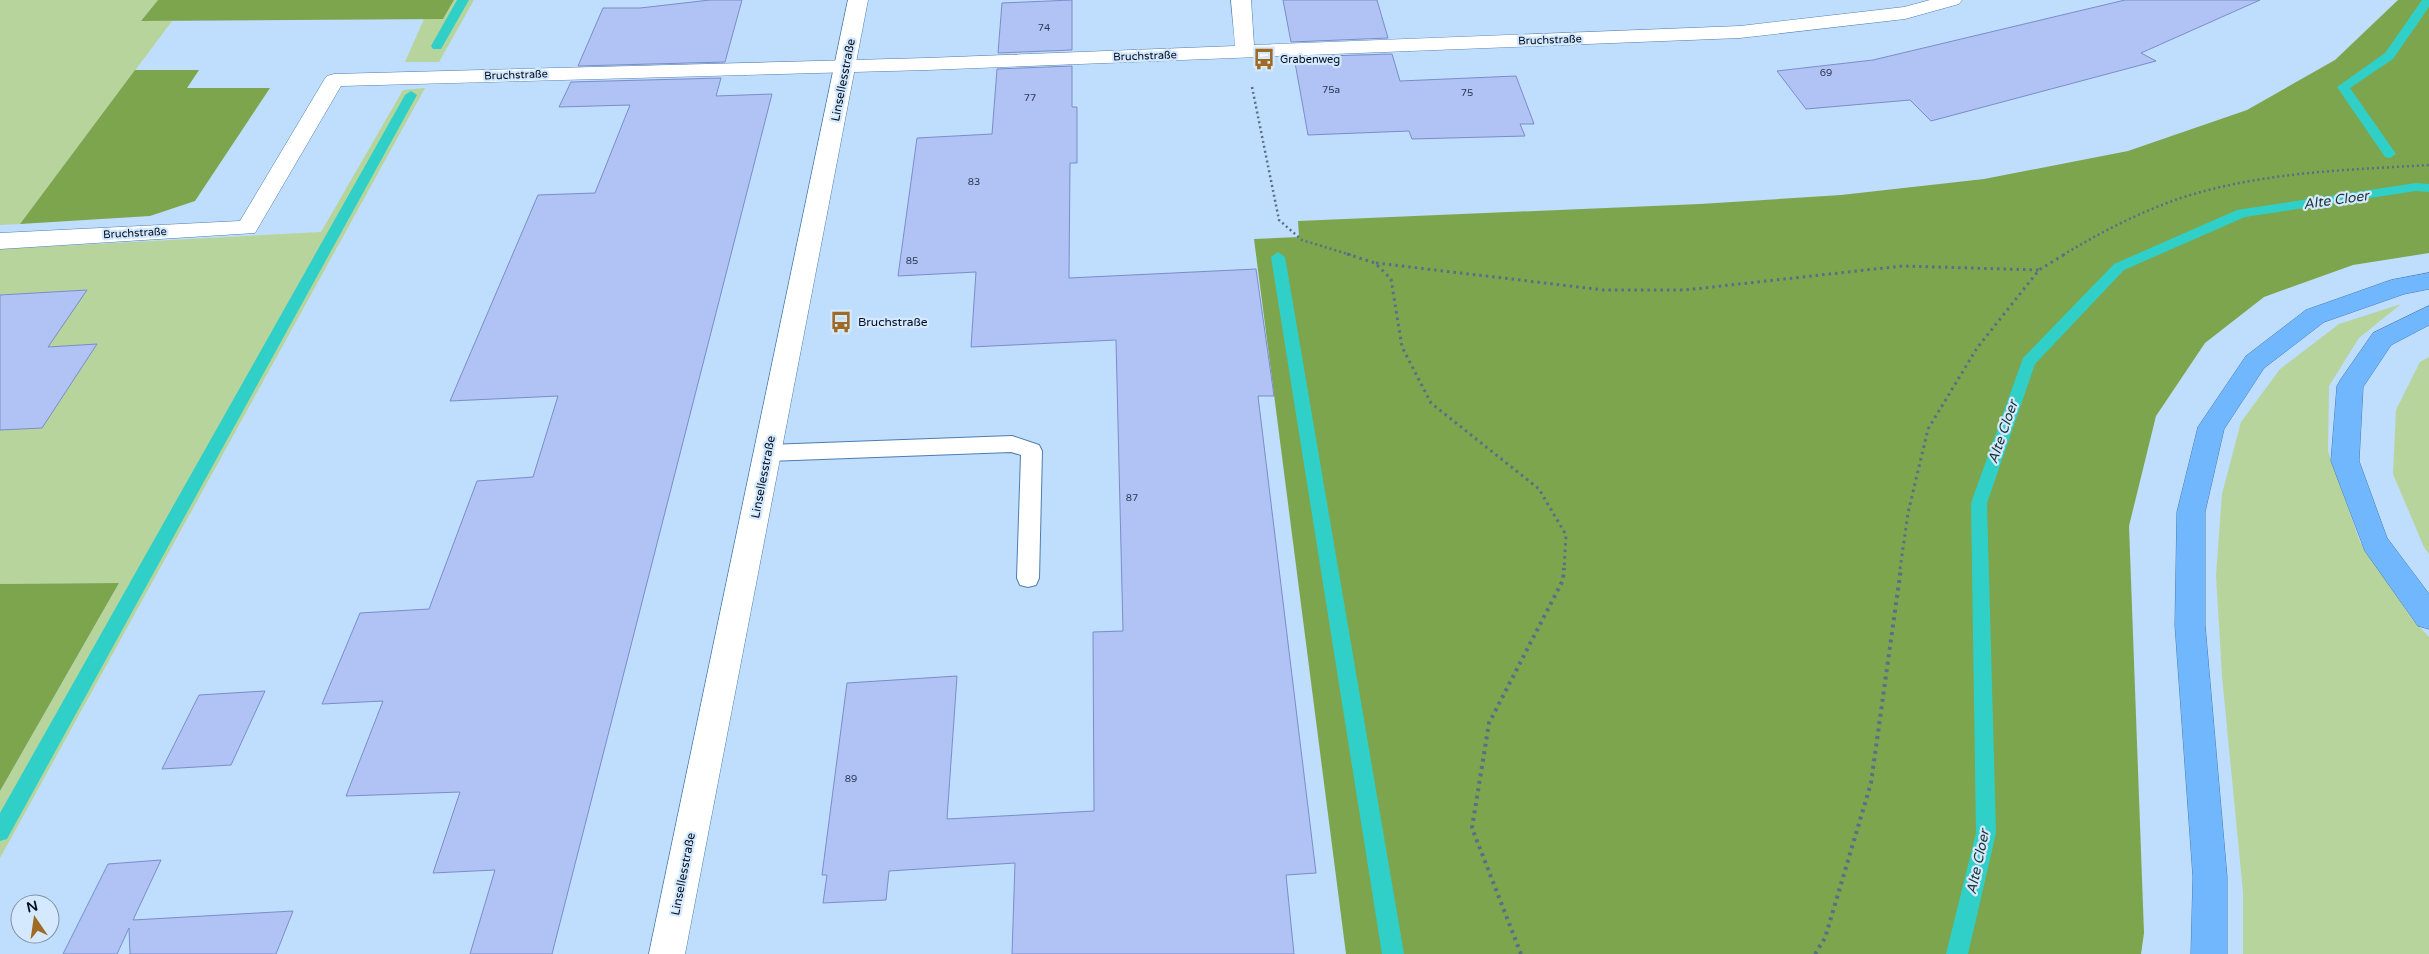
<svg xmlns="http://www.w3.org/2000/svg" width="2429" height="954" font-family="'Varela Round',sans-serif">
  <rect width="100%" height="100%" fill="#bfddfd"/>
  <path fill="#b7d49c" d="M 0,0 L 158,0 L 141,21 L 172,21 L 20,224 L 0,225 Z
    M 454,0 L 474,0 L 439,62 L 405,62 L 424,19 L 443,19 Z
    M 425,88 L 0,858 L 0,791 L 119,583 L 0,584 L 0,249 L 321,232 L 403,90 Z
    M 2401,304 L 2359,338 L 2329,386 L 2328,451 L 2360,542 L 2412,619 L 2429,637 L 2429,954 L 2243,954 L 2243,892 L 2222,676 L 2216,575 L 2222,494 L 2241,422 L 2280,369 L 2339,324 Z
    M 2429,357 L 2429,554 L 2424,547 L 2393,474 L 2396,410 L 2420,362 Z"/>
  <path fill="#7ca54e" d="M 158,0 L 454,0 L 443,19 L 141,21 Z
    M 2398,0 L 2429,0 L 2429,253 L 2353,265 L 2264,297 L 2205,343 L 2156,416 L 2129,526 L 2144,933 L 2141,954 L 1346,954 L 1254,239 L 1299,237 L 1298,221 L 1700,204 L 1841,195 L 1984,179 L 2128,151 L 2247,110 L 2335,60 Z
    M 135,70 L 199,70 L 187,88 L 270,88 L 195,201 L 150,216 L 20,224 Z
    M 119,583 L 0,791 L 0,584 Z"/>
  <g fill="none" stroke-linecap="round" stroke-linejoin="round">
    <path fill="#30d0c8" fill-rule="evenodd" d="M 457,0 L 469,0 L 441,49 L 433,49 L 431,46 Z
      M 2422,0 L 2429,0 L 2429,7 L 2393,59 L 2350,88 L 2396,154 L 2390,158 L 2385,157 L 2337,87 L 2385,53 Z
      M 411,91 L 417,95 L 7,839 L 0,841 L 0,813 L 405,95 Z
      M 2416,183 L 2429,184 L 2429,192 L 2416,191 L 2245,217 L 2124,270 L 2035,364 L 1987,503 L 1996,833 L 1968,954 L 1946,954 L 1976,833 L 1971,503 L 2023,358 L 2114,264 L 2237,210 Z
      M 1278,252 L 1285,257 L 1404,954 L 1382,954 L 1271,257 Z"/>
  </g>
  <path fill="#b1c2f5" stroke="#7a8dc8" d="M 710,0 L 742,0 L 725,62 L 578,66 L 603,8 L 640,8 Z
    M 1072,0 L 1072,50 L 998,53 L 1002,3 Z
    M 1283,0 L 1377,0 L 1388,38 L 1291,42 Z
    M 2125,0 L 2260,0 L 2141,53 L 2156,61 L 1931,121 L 1910,100 L 1806,109 L 1777,71 L 1873,60 Z
    M 1392,54 L 1400,81 L 1516,76 L 1534,124 L 1520,124 L 1525,136 L 1412,139 L 1409,131 L 1308,135 L 1294,57 Z
    M 1072,66 L 1072,107 L 1077,107 L 1077,163 L 1070,163 L 1069,278 L 1256,269 L 1274,396 L 1258,396 L 1316,873 L 1286,875 L 1294,954 L 1012,954 L 1015,863 L 889,871 L 886,900 L 823,903 L 827,875 L 822,875 L 847,683 L 957,676 L 947,819 L 1094,811 L 1093,632 L 1123,631 L 1116,340 L 971,347 L 976,272 L 898,276 L 917,138 L 992,134 L 997,69 Z
    M 721,78 L 716,96 L 772,94 L 552,954 L 470,954 L 495,870 L 433,873 L 460,792 L 346,796 L 383,701 L 322,704 L 360,613 L 429,609 L 477,481 L 533,477 L 558,396 L 450,401 L 538,195 L 595,193 L 630,105 L 559,107 L 571,82 Z
    M 87,290 L 48,347 L 97,344 L 42,428 L 0,430 L 0,295 Z
    M 265,691 L 231,765 L 162,769 L 199,695 Z
    M 161,860 L 133,920 L 293,911 L 276,954 L 130,954 L 129,928 L 117,954 L 63,954 L 108,864 Z"/>
  <g fill="none" stroke-linecap="round" stroke-linejoin="round">
    <g stroke="#4e7dad" stroke-width="2">
      <path id="service" d="M 1012,436 L 1039,445 L 1042,451 L 1039,578 L 1036,585 L 1028,587 L 1020,585 L 1017,578 L 1021,455 L 1011,452 L 768,461 L 761,459 L 758,453 L 761,447 L 768,445 Z"/>
    </g>
    <g stroke="#4e7dad" stroke-width="1">
      <path id="minor" d="M 1231,0 L 1251,0 L 1254,45 L 1740,26 L 1904,7 L 1930,0 L 1962,0 L 1959,4 L 1905,19 L 1740,38 L 927,70 L 341,86 L 255,233 L 0,249 L 0,233 L 240,221 L 324,80 L 327,76 L 334,74 L 927,58 L 1235,46 Z"/>
    </g>
    <g stroke="#4e7dad" stroke-width="1">
      <path id="tertiary" d="M 848,0 L 868,0 L 685,954 L 649,954 Z"/>
    </g>
    <g stroke="#497cb0" stroke-width="1">
      <path id="motorway" d="M 2429,273 L 2429,289 L 2404,294 L 2324,322 L 2264,368 L 2224,429 L 2205,512 L 2205,625 L 2227,877 L 2227,954 L 2191,954 L 2193,877 L 2175,625 L 2177,512 L 2198,427 L 2246,356 L 2306,310 L 2391,280 Z
        M 2429,306 L 2429,325 L 2391,345 L 2363,387 L 2359,461 L 2387,538 L 2429,594 L 2429,629 L 2418,626 L 2365,551 L 2331,461 L 2337,386 L 2341,379 L 2373,333 Z"/>
    </g>
    <path stroke="#596f87" stroke-width="2.5" stroke-dasharray="2 3" stroke-linecap="butt" d="M 1252,87 L 1279,220 L 1302,240 L 1351,255
      M 2063,255 C 2099,233 2138,213 2178,199 C 2258,172 2346,170 2429,165"/>
    <path stroke="#596f87" stroke-width="3" stroke-dasharray="2.5 4" stroke-linecap="butt" d="M 1347,254 L 1375,263 L 1391,279 L 1402,347 L 1431,403 L 1539,489 L 1566,535 L 1564,569
      M 1376,263 L 1604,290 L 1685,290 L 1902,266 L 2039,270
      M 1900,569 L 1908,513 L 1928,429 L 1977,348 L 2039,270 L 2065,254"/>
    <path stroke="#596f87" stroke-width="4" stroke-dasharray="3 4.5" stroke-linecap="butt" d="M 1521,954 L 1472,828 L 1489,723 L 1563,580 L 1564,568
      M 1815,954 L 1825,938 L 1871,783 L 1901,568"/>
    <use href="#service" fill="#fff" fill-rule="evenodd"/>
    <use href="#minor" fill="#fff" fill-rule="evenodd"/>
    <use href="#tertiary" fill="#fff" fill-rule="evenodd"/>
    <use href="#motorway" fill="#70b7fe" fill-rule="evenodd"/>
  </g>
  <defs>
    <g id="bus-bare" transform="scale(1.725)"><path d="M-5-6H5V4H4V6H2V4H-2V6H-4V4H-5ZM-3.5-4V0h7V-4ZM-3.5 1.2v1.5H-2V1.2ZM2 1.2v1.5H3.5V1.2Z" fill="#9f6a23" stroke="#d5e9fe" stroke-width="2.5" paint-order="stroke"/></g>
  </defs>
  <g fill-rule="evenodd">
    <use href="#bus-bare" x="1264" y="59"/>
    <use href="#bus-bare" x="841" y="322"/>
  </g>
  <g text-anchor="middle" dominant-baseline="central" stroke-width="4.5" stroke-linejoin="round" paint-order="stroke">
    <g font-size="10" fill="#2c3b55">
      <text x="1044" y="28">74</text>
      <text x="1826" y="73">69</text>
      <text x="1331" y="90">75a</text>
      <text x="1467" y="93">75</text>
      <text x="1030" y="98">77</text>
      <text x="974" y="182">83</text>
      <text x="912" y="261">85</text>
      <text x="1132" y="498">87</text>
      <text x="851" y="779">89</text>
    </g>
    <g font-size="11" fill="#000e20" stroke="#d5e9fe">
      <text transform="translate(1550 40) rotate(-2)">Bruchstraße</text>
      <text transform="translate(1145 56) rotate(-2)">Bruchstraße</text>
      <text transform="translate(516 75) rotate(-2)">Bruchstraße</text>
      <text transform="translate(135 233) rotate(-3)">Bruchstraße</text>
    </g>
    <g font-size="11" fill="#000e20" stroke="#d5e9fe" text-anchor="start">
      <text x="1280" y="59">Grabenweg</text>
    </g>
    <g font-size="12" fill="#000e20" stroke="#d5e9fe">
      <text transform="translate(843 80) rotate(-79)">Linsellesstraße</text>
      <text transform="translate(763 477) rotate(-79)">Linsellesstraße</text>
      <text transform="translate(683 874) rotate(-79)">Linsellesstraße</text>
    </g>
    <g font-size="12" fill="#000e20" stroke="#d5e9fe" text-anchor="start">
      <text x="858" y="322">Bruchstraße</text>
    </g>
    <g font-size="14" font-style="italic" fill="#1b3432" stroke="#d5e9fe">
      <text transform="translate(2336 200) rotate(-8)">Alte Cloer</text>
      <text transform="translate(2003 432) rotate(-71)">Alte Cloer</text>
      <text transform="translate(1978 862) rotate(-78)">Alte Cloer</text>
    </g>
  </g>
  <g transform="translate(35 919) rotate(347)"><circle r="24" fill="#d5e9fe" stroke="#8091a5"/>
  <path d="M0-4L9 19L0 12L-9 19Z" fill="#9f6a23"/>
  <text y="-8" font-size="14" font-weight="bold" text-anchor="middle" fill="#000e20">N</text>
  </g>
</svg>
